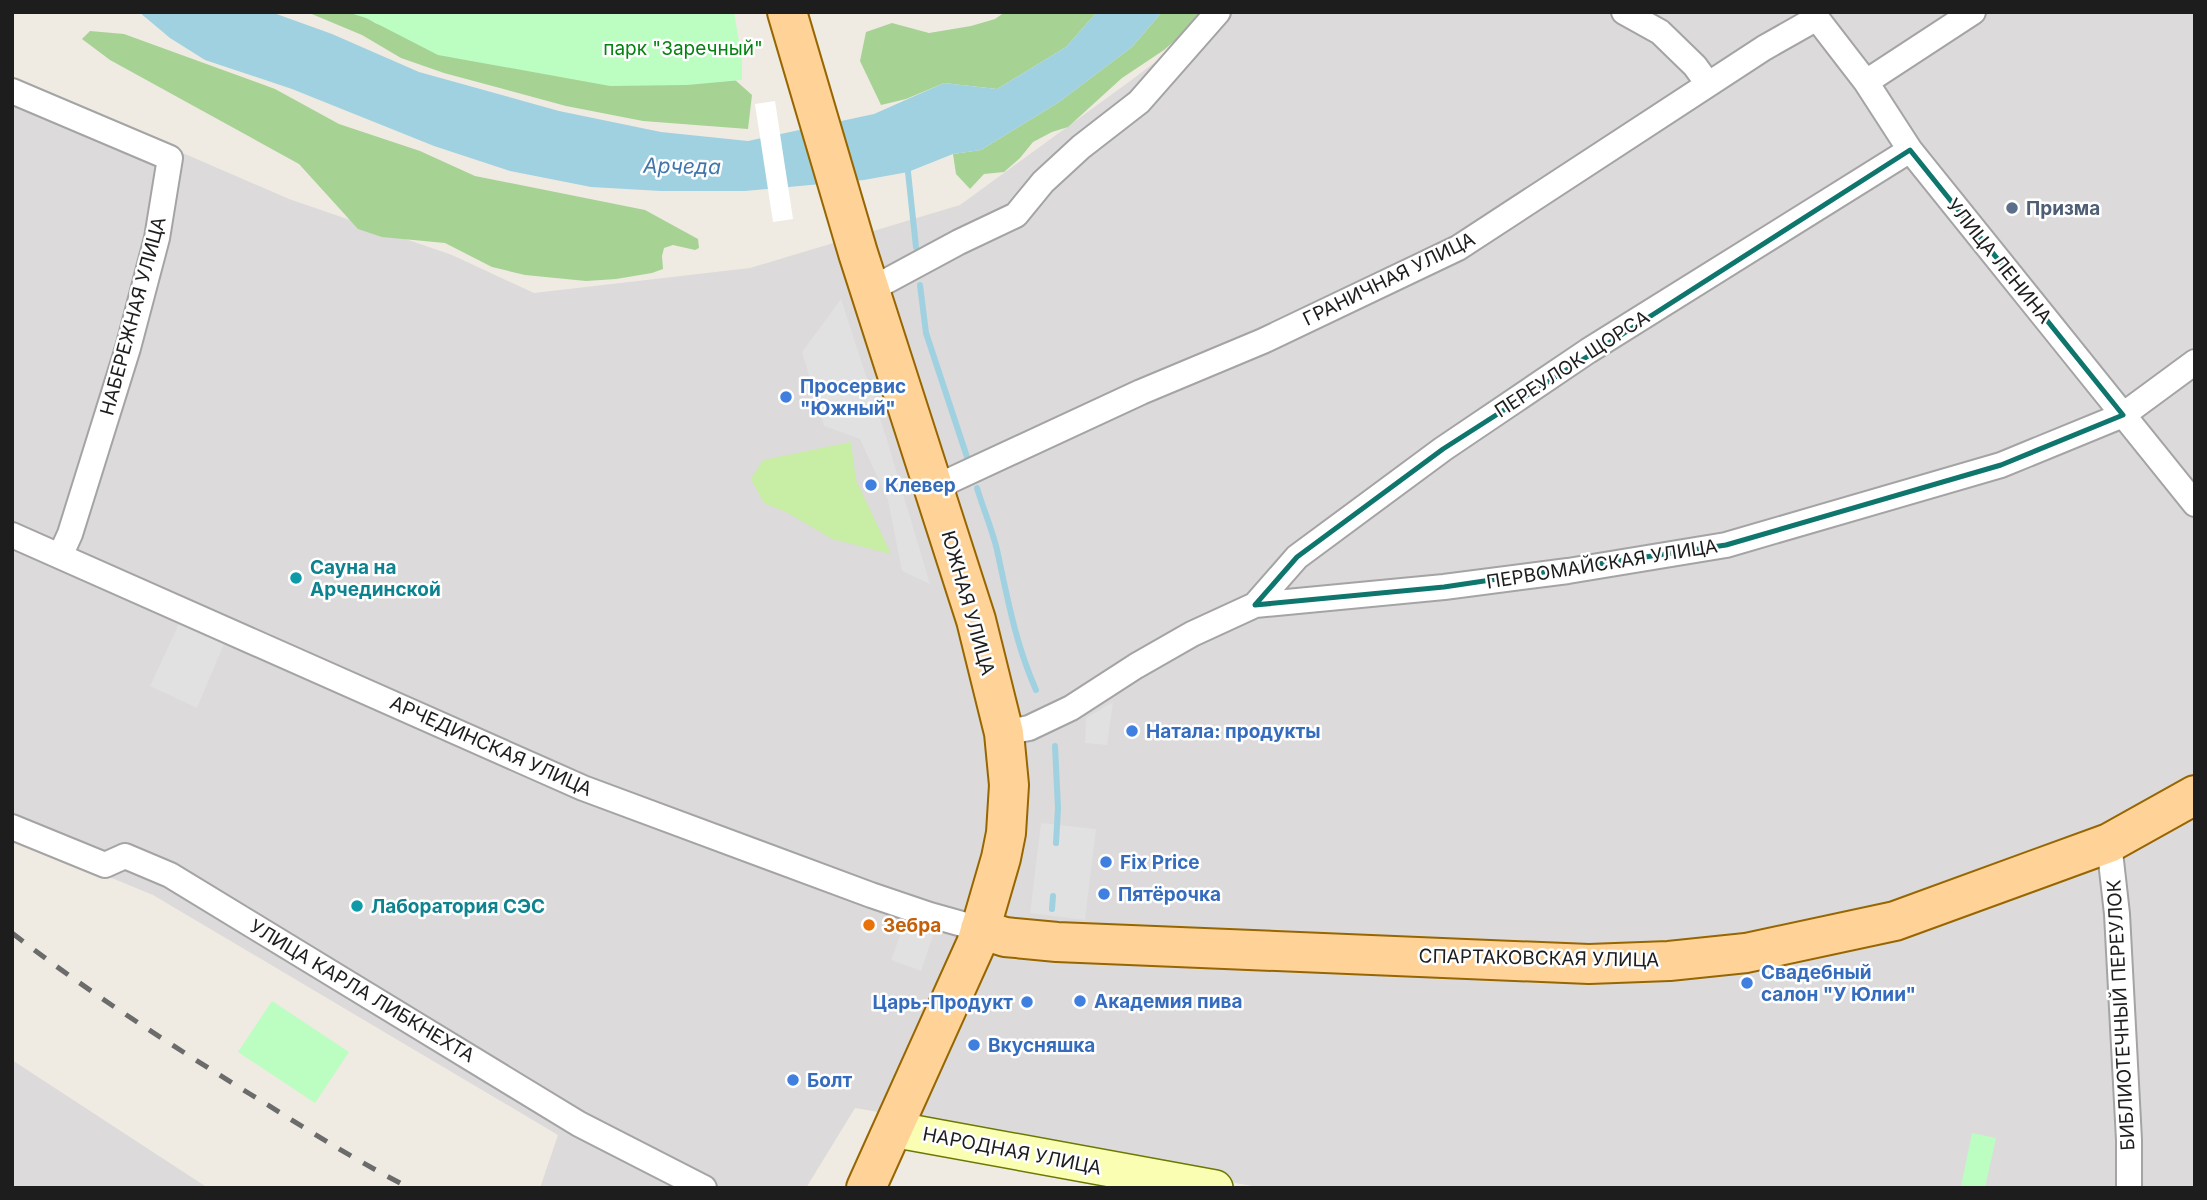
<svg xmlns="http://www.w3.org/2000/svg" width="2207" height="1200" font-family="Inter,sans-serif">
  <rect width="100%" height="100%" fill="#efebe3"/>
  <path fill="#dcdada" d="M 1209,12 L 2195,12 L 2195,1188 L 1264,1188 L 899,1124 L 902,1116 L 855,1108 L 806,1188 L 540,1188 L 558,1135 L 153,895 L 12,837 L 12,79 L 289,199 L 452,255 L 534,293 L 750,268 L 960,205 L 1137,76 L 1193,33 Z
    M 12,1060 L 208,1188 L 12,1188 Z"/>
  <path fill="#c8eda5" d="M 851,442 L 856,480 L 891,554 L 832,539 L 788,513 L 764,503 L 751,479 L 763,460 Z"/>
  <path fill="#a6d294" d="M 307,12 L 360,12 L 375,23 L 467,57 L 725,71 L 752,95 L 748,129 L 643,121 L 566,106 L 444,73 L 401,58 L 362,35 Z
    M 1005,12 L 1097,12 L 1066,47 L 997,89 L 944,83 L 906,99 L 881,105 L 860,61 L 866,32 L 892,23 L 929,33 L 971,26 L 995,19 Z
    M 1162,12 L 1203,12 L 1185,32 L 1164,50 L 1122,78 L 1068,127 L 1052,132 L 1033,142 L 1020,158 L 1004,172 L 984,174 L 970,189 L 956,174 L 953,154 L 981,150 L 1059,102 L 1132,47 Z
    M 90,31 L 124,34 L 275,89 L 339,124 L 420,151 L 475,176 L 645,210 L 698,239 L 699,248 L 695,250 L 673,245 L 664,248 L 662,256 L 663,269 L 652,273 L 616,279 L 586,281 L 525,275 L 492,267 L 445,243 L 382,237 L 358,229 L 299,164 L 110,60 L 82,39 Z"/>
  <path fill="#bcfdc2" d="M 347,12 L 734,12 L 742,59 L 742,80 L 687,85 L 610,86 L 438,55 L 366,18 Z
    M 272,1001 L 349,1052 L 315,1103 L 238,1052 Z
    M 1972,1133 L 1996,1138 L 1985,1188 L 1961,1186 Z"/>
  <path fill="#e1e1e1" d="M 841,299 L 887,440 L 930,584 L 902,571 L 888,500 L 860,439 L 824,426 L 802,352 Z
    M 184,613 L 229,632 L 197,708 L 150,686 Z
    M 1113,702 L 1107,745 L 1085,743 L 1086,718 Z
    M 1041,823 L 1096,829 L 1085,920 L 1030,913 Z
    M 908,914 L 937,924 L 921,971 L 891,960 Z"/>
  <path fill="#a0d1e0" d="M 139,12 L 271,12 L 332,34 L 419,72 L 559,111 L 661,132 L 748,141 L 874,114 L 944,83 L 997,89 L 1066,47 L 1097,12 L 1162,12 L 1132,47 L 1059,102 L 981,150 L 953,154 L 908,172 L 864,180 L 745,191 L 661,191 L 591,187 L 510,171 L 434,146 L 292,89 L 205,60 L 170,38 Z"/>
  <path fill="#fff" d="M 775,101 L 793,219 L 773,222 L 755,104 Z"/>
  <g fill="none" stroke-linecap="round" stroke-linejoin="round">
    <path stroke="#a0d1e0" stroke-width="6" d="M 908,172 L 916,247
      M 920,285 L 926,333 L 967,457
      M 977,488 C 983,508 992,529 997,550 C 1008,600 1015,642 1036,690
      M 1055,746 L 1058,808 L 1056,843
      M 1052,909 L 1053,896"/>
    <g stroke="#a4a4a4" stroke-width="28">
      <path id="street" d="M 1624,12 L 1660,32 L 1695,66 L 1708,84
        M 1812,12 L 1866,82 L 1910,150 L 2195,504
        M 1866,82 L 1973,12
        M 12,91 L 170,158 L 157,238 L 128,348 L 70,534 L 60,556
        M 870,290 L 959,242 L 1016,215 L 1043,182 L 1081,147 L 1139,102 L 1218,12
        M 934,488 L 1141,392 L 1263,341 L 1458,248 L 1764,48 L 1817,18
        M 12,535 L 583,788 L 871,895 L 930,915 L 980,929
        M 1255,605 L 1297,557 L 1443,449 L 1588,351 L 1910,150
        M 1004,733 L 1029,728 L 1071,708 L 1136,666 L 1192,634 L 1255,605 L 1444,587 L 1568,571 L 1726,545 L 2001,465 L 2123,415 L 2195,362
        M 12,827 L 105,865 L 125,856 L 170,875 L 579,1124 L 704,1188
        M 2109,843 L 2117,914 L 2129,1140 L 2129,1188"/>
    </g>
    <g stroke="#6b7900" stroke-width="38">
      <path id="secondary" d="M 892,1129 L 1215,1188"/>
    </g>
    <g stroke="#976600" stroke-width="42">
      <path id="primary" d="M 787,12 L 858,253 L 976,620 L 1004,733 L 1009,785 L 1006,833 L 1001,858 L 976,944 L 866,1188
        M 980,929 L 1005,937 L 1057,942 L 1589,964 L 1669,961 L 1746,953 L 1895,921 L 2109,843 L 2195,795"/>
    </g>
    <use href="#street" stroke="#fff" stroke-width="24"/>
    <use href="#secondary" stroke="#f9feb2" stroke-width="35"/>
    <use href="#primary" stroke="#ffd398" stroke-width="38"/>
    <path stroke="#6b6b6b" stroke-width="5" stroke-dasharray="14 14" stroke-linecap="butt" d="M 12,933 C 88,992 168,1043 250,1094 C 302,1126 354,1160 410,1188"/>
  </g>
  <path fill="none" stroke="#0f766e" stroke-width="5" stroke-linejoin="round" d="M 1910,150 L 2123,415 L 2001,465 L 1726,545 L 1444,587 L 1255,605 L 1297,557 L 1443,449 Z"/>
  <circle fill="#5c6f8a" stroke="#fff" stroke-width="2.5" cx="2012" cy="208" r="7"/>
  <g fill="#3f7fe0" stroke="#fff" stroke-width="2.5">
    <circle cx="786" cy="397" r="7"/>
    <circle cx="871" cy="485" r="7"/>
    <circle cx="1132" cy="731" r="7"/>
    <circle cx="1106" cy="862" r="7"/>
    <circle cx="1104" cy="894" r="7"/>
    <circle cx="1747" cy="983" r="7"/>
    <circle cx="1080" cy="1001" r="7"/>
    <circle cx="1027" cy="1002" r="7"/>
    <circle cx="974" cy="1045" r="7"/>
    <circle cx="793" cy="1080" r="7"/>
  </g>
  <g fill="#0f9aa8" stroke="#fff" stroke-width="2.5">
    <circle cx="296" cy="578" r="7"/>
    <circle cx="357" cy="906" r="7"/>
  </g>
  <circle fill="#e8710a" stroke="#fff" stroke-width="2.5" cx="869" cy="925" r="7"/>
  <g text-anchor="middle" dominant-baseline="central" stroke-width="5" stroke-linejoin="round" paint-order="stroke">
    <g font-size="19" fill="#048310" stroke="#fff">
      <text x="683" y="48">парк "Заречный"</text>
    </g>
    <g font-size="19" font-weight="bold" fill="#4e5e75" stroke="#fff" text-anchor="start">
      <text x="2026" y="208">Призма</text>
    </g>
    <g font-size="19" fill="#1d1d1d" stroke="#fff">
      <text transform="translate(1999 261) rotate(51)">УЛИЦА ЛЕНИНА</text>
      <text transform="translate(1389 279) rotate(-26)">ГРАНИЧНАЯ УЛИЦА</text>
      <text transform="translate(133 316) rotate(-75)">НАБЕРЕЖНАЯ УЛИЦА</text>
      <text transform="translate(1572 364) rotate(-33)">ПЕРЕУЛОК ЩОРСА</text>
      <text transform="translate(1602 564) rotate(-9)">ПЕРВОМАЙСКАЯ УЛИЦА</text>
      <text transform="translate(968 603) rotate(74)">ЮЖНАЯ УЛИЦА</text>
      <text transform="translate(491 746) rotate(24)">АРЧЕДИНСКАЯ УЛИЦА</text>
      <text transform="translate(1539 958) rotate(1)">СПАРТАКОВСКАЯ УЛИЦА</text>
      <text transform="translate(362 991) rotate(31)">УЛИЦА КАРЛА ЛИБКНЕХТА</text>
      <text transform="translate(2121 1015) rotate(-93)">БИБЛИОТЕЧНЫЙ ПЕРЕУЛОК</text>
      <text transform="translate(1012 1151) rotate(11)">НАРОДНАЯ УЛИЦА</text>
    </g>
    <g font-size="19" font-weight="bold" fill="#366cbe" stroke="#fff" text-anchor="start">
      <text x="800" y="386">Просервис<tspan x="800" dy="22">"Южный"</tspan></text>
      <text x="885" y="485">Клевер</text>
      <text x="1146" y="731">Натала: продукты</text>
      <text x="1120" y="862">Fix Price</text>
      <text x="1118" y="894">Пятёрочка</text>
      <text x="1761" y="972">Свадебный<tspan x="1761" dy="22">салон "У Юлии"</tspan></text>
      <text x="1094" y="1001">Академия пива</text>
      <text x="1013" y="1002" text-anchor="end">Царь-Продукт</text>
      <text x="988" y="1045">Вкусняшка</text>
      <text x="807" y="1080">Болт</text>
    </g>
    <g font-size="19" font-weight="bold" fill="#0d838f" stroke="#fff" text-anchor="start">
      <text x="310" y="567">Сауна на<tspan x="310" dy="22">Арчединской</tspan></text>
      <text x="371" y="906">Лаборатория СЭС</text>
    </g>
    <g font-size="19" font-weight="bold" fill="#c56008" stroke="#fff" text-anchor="start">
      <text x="883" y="925">Зебра</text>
    </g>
    <g font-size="21" font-style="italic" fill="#4176ab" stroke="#fff">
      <text transform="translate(682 166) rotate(1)">Арчеда</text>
    </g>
  </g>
  <rect width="2207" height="1200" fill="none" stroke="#1d1d1d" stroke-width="28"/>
</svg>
